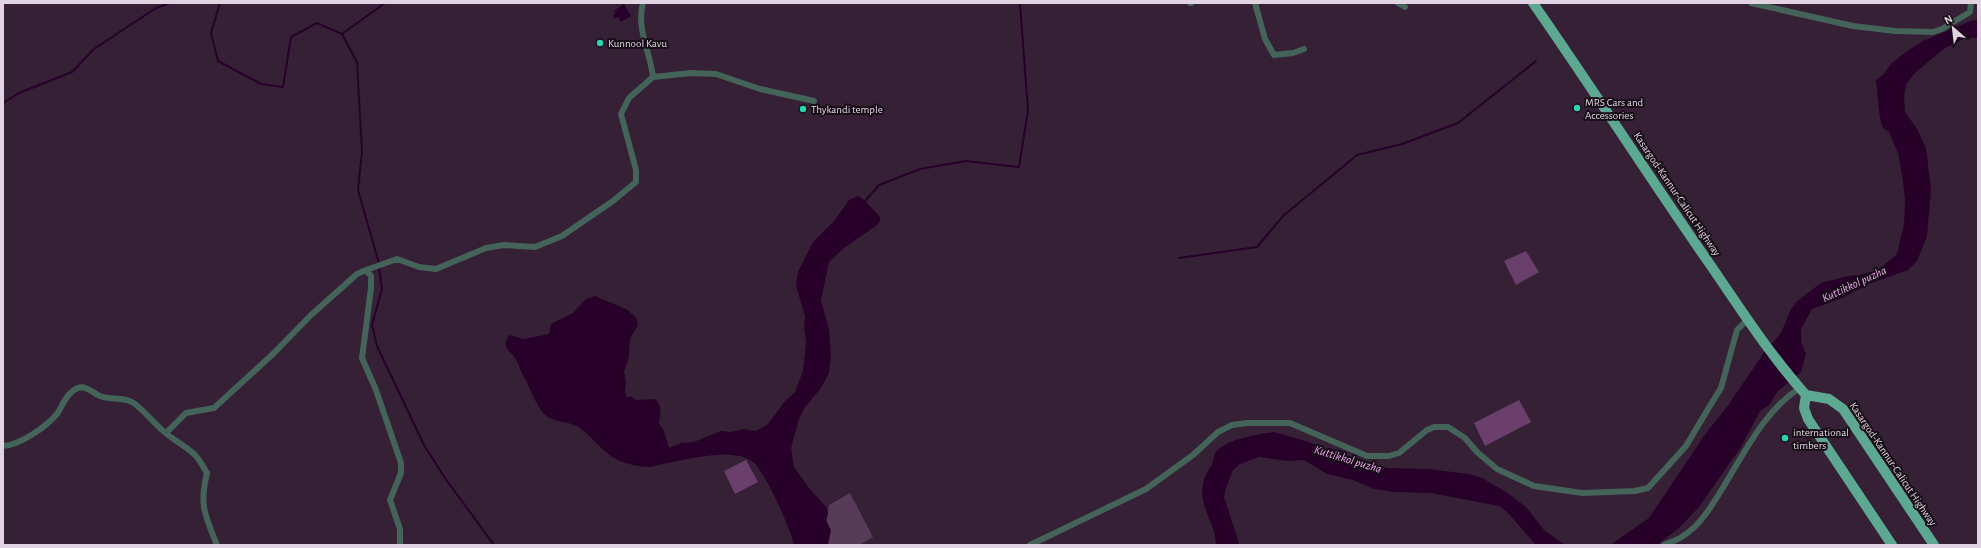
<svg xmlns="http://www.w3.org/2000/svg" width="1981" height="548" font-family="'Alegreya Sans',sans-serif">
  <rect width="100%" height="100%" fill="#352036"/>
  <path fill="#583b58" d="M 850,493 L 873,537 L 859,545 L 823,545 L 829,505 Z"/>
  <path fill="#6b3f6c" d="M 1526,251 L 1539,272 L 1516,285 L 1504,261 Z
    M 1519,400 L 1531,422 L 1485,446 L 1474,423 Z
    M 746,460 L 758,482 L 735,494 L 724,471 Z"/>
  <path fill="#28012a" d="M 624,4 L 631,16 L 621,22 L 618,17 L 614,19 L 613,15 L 616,13 L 614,11 Z
    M 1973,20 L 1978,20 L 1978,38 L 1966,38 L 1945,48 L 1916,72 L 1907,83 L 1904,96 L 1905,112 L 1917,129 L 1926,148 L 1931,189 L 1927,236 L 1917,261 L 1908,270 L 1869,284 L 1840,299 L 1812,309 L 1801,329 L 1801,342 L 1806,354 L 1801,372 L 1778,391 L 1769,405 L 1760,411 L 1741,447 L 1699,507 L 1679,528 L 1657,545 L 1610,545 L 1649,518 L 1706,433 L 1727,407 L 1763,354 L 1781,333 L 1791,309 L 1797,301 L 1821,283 L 1848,276 L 1860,275 L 1878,270 L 1897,254 L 1904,224 L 1905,201 L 1903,181 L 1898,153 L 1889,132 L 1883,128 L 1880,119 L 1876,80 L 1883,75 L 1891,64 L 1907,51 L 1923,41 Z
    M 858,196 L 863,199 L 880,217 L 880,221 L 877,225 L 844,248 L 829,262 L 821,300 L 829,330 L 831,356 L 829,373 L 821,388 L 805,407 L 799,419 L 791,448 L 794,467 L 809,488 L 827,508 L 828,514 L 826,520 L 831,530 L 828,545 L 794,545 C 790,528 765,471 753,462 C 731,446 682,461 658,465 C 655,466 652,467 649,467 C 641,467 627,464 620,461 C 603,454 594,438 580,428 C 571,422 562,423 552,419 C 537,413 532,390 524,377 C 521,373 520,368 518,363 C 513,351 500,350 509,335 L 524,339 L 549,334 L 551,324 L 573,313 L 586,299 L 595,296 L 628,310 L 637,319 L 638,325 L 630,339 L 629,357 L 624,372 L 626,382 L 625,392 L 627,398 L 630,396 L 636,400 L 655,399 C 663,406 660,414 659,423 L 664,431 L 669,448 L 681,443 L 694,442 L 721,431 L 731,432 L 743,429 L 755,431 L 758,430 L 768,424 L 785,401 L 795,392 L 803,371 L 806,343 L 804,326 L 805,316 L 796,286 L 798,272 L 813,242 L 835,220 L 849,200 Z
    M 1274,432 L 1312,443 L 1361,463 L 1388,468 L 1428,469 L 1469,474 L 1482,478 L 1506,492 L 1526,507 L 1544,530 L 1565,545 L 1536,545 L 1507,512 L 1499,506 L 1431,493 L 1395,492 L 1374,489 L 1353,480 L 1327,474 L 1304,460 L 1287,461 L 1259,457 L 1240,464 L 1233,470 L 1226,488 L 1224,497 L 1239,543 L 1238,545 L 1216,545 C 1216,530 1208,519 1204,504 C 1200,491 1203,477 1211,466 C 1214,462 1213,456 1216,452 C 1226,439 1259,434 1274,432 Z"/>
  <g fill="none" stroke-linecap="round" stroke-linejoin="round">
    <path stroke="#28012a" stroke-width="2" d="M 220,3 L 211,33 L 218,61 L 261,84 L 283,87 L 291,37 L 317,23 L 342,34 L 357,62 L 362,152 L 358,190 L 378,260 L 382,289 L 372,325 L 377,346 L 424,445 L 445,478 L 494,545
      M 342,34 L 385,3
      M 3,103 L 19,93 L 72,72 L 94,49 L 156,8 L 170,3
      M 864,202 L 879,185 L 920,169 L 966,161 L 1019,167 L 1028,110 L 1020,3
      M 1179,258 L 1257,247 L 1283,216 L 1357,155 L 1402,144 L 1458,123 L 1536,61"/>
    <path stroke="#446359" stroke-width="6" d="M 1190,3 L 1191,3
      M 1255,3 L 1265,39 L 1274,55 L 1293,53 L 1304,49
      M 1398,3 L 1405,7
      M 1751,3 L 1853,26 L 1895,31 L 1933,32 L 1942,29 L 1970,12 L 1971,3
      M 653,77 L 691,73 L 716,74 L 760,89 L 814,101
      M 366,270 L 397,259 L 419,267 L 436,269 L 486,248 L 504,245 L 535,247 L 562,236 L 613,201 L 636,182 L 636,170 L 621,114 L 629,98 L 653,77 C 650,51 636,29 643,3
      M 166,433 L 186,413 L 214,408 L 274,353 L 310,316 L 357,274 L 366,270 L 371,276 L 371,288 L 362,358 L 376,390 L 401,463 L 401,473 L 390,500 L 400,529 L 400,545
      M 3,446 C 20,445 46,427 57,414 C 63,405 67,392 78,388 C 86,385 93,393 100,396 C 110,400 123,397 132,402 C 141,407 153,422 161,429 C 171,439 185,445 195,455 C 200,460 203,467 207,473 C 199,506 205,515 217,545
      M 1030,545 L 1146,489 L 1193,455 L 1218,432 L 1232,425 L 1247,423 L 1290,423 L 1367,456 L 1389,456 L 1399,453 L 1427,430 L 1434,427 L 1448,427 L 1465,438 L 1477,452 L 1497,469 L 1534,486 L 1582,493 L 1635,491 L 1648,488 L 1686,446 L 1708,409 L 1721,388 L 1737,330 L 1748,319
      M 1664,545 C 1670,542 1678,540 1683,536 C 1699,526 1709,510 1719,494 C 1742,458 1763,411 1800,388"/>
    <path stroke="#5ca891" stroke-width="10" d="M 1533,3 C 1593,89 1649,177 1709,263 C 1740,308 1769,354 1806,395 L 1829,399 L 1843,409 L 1934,545
      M 1806,395 L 1804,408 L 1808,419 L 1892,545"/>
  </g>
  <g fill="#28d5ad" stroke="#170e17" stroke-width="1.5">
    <circle cx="600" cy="43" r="4"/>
    <circle cx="1577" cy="108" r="4"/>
    <circle cx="803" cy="109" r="4"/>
    <circle cx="1785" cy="438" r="4"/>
  </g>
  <g text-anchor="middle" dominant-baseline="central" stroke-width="4" stroke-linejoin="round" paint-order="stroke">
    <g font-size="11" fill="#e1d3e1" stroke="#170e17" text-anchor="start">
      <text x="608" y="43">Kunnool Kavu</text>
      <text x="1585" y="102">MRS Cars and<tspan x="1585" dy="13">Accessories</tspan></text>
      <text x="811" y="109">Thykandi temple</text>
      <text x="1793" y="432">international<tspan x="1793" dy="13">timbers</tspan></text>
    </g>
    <g font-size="11" fill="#e1d3e1" stroke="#170e17">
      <text transform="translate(1677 194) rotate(56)">Kasargod-Kannur-Calicut Highway</text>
      <text transform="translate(1893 464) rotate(56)">Kasargod-Kannur-Calicut Highway</text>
    </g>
    <g font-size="12" font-style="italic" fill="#eda9ee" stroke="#170e17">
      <text transform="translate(1854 284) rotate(-25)">Kuttikkol puzha</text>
      <text transform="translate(1348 459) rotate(17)">Kuttikkol puzha</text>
    </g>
  </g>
  <rect width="1981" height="548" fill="none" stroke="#e1d3e1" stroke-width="8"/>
  <g transform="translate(1953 28) rotate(332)" stroke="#170e17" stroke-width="3" paint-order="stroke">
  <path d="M0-3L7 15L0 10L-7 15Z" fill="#e1d3e1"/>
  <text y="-6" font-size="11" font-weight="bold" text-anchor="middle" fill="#e1d3e1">N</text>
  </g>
</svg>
